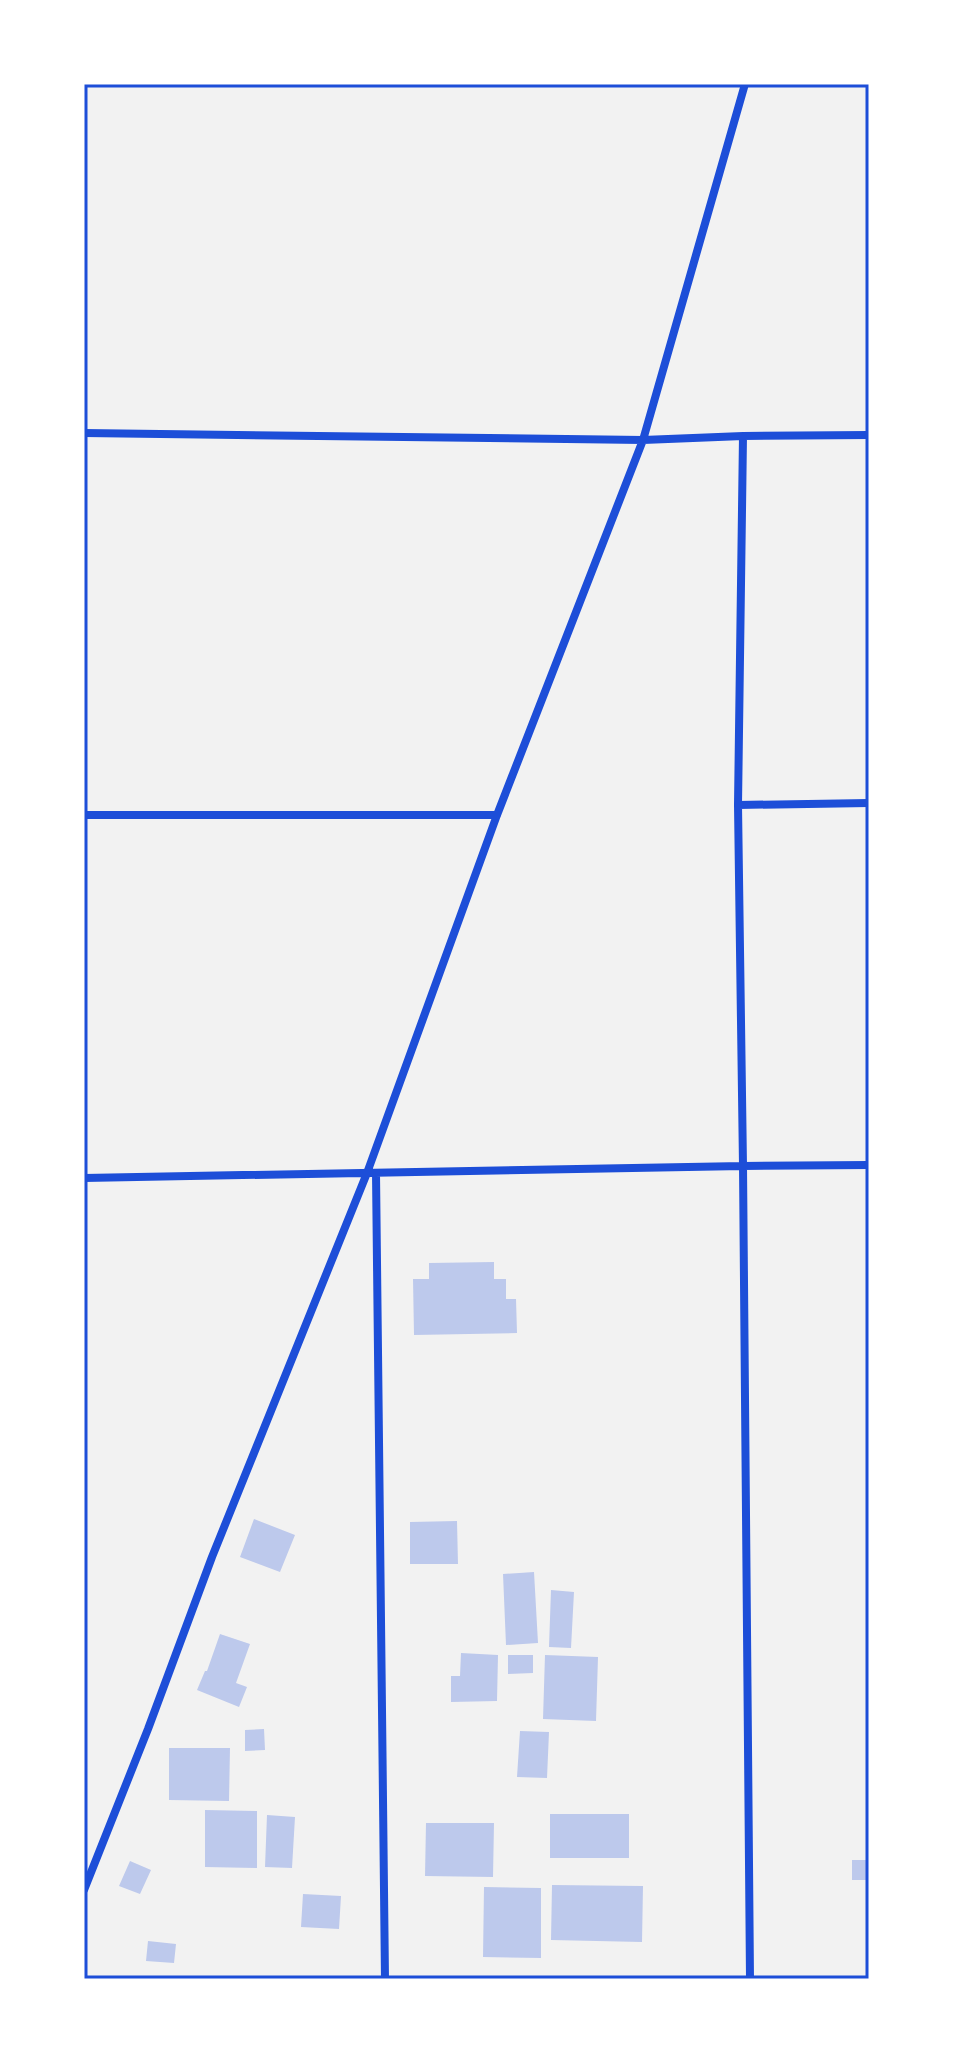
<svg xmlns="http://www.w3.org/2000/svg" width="953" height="2063" font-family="Overpass,sans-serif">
  <rect width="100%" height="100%" fill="#f2f2f2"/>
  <path fill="#bdc9ec" d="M 494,1262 L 494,1279 L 506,1279 L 506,1299 L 516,1299 L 517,1333 L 414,1335 L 413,1279 L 429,1279 L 429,1263 Z
    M 254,1519 L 295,1535 L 280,1572 L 240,1557 Z
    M 457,1521 L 458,1564 L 410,1564 L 410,1522 Z
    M 534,1572 L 538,1643 L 506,1645 L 503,1574 Z
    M 551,1590 L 574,1592 L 571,1648 L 549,1647 Z
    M 220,1634 L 250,1644 L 236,1683 L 247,1687 L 239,1707 L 197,1690 L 205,1671 L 207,1671 Z
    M 461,1653 L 498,1655 L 497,1701 L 451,1702 L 451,1676 L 460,1676 Z
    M 508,1655 L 533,1655 L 533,1673 L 508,1674 Z
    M 545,1655 L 598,1657 L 596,1721 L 543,1719 Z
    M 264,1729 L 265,1750 L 245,1751 L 245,1730 Z
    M 520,1731 L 549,1732 L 547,1778 L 517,1777 Z
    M 169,1748 L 230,1748 L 229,1801 L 169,1800 Z
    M 205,1810 L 257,1811 L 257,1868 L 205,1867 Z
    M 550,1814 L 629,1814 L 629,1858 L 550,1858 Z
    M 267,1815 L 295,1817 L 292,1868 L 265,1867 Z
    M 426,1823 L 494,1823 L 493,1877 L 425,1876 Z
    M 852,1860 L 869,1860 L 869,1880 L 852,1880 Z
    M 130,1861 L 151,1870 L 140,1894 L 119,1886 Z
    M 552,1885 L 643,1886 L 642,1942 L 551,1940 Z
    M 484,1887 L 541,1888 L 541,1958 L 483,1957 Z
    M 303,1894 L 341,1896 L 339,1929 L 301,1927 Z
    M 148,1941 L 176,1944 L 174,1963 L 146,1961 Z"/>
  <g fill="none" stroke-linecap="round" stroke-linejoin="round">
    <path stroke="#1d4ed8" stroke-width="8" d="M 84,433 L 643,440 L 743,436 L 869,435
      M 743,436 L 738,805 L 743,1166 L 750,1979
      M 738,805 L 869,803
      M 84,815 L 497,815
      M 376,1173 L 385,1979
      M 84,1178 L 743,1166 L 869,1165
      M 84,1890 L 148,1729 L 212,1557 L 367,1173 L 497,815 L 643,440 L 745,84"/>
  </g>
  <rect width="953" height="2063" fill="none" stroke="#ffffff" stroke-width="172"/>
  <rect x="86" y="86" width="781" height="1891" fill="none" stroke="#1d4ed8" stroke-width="3"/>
</svg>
